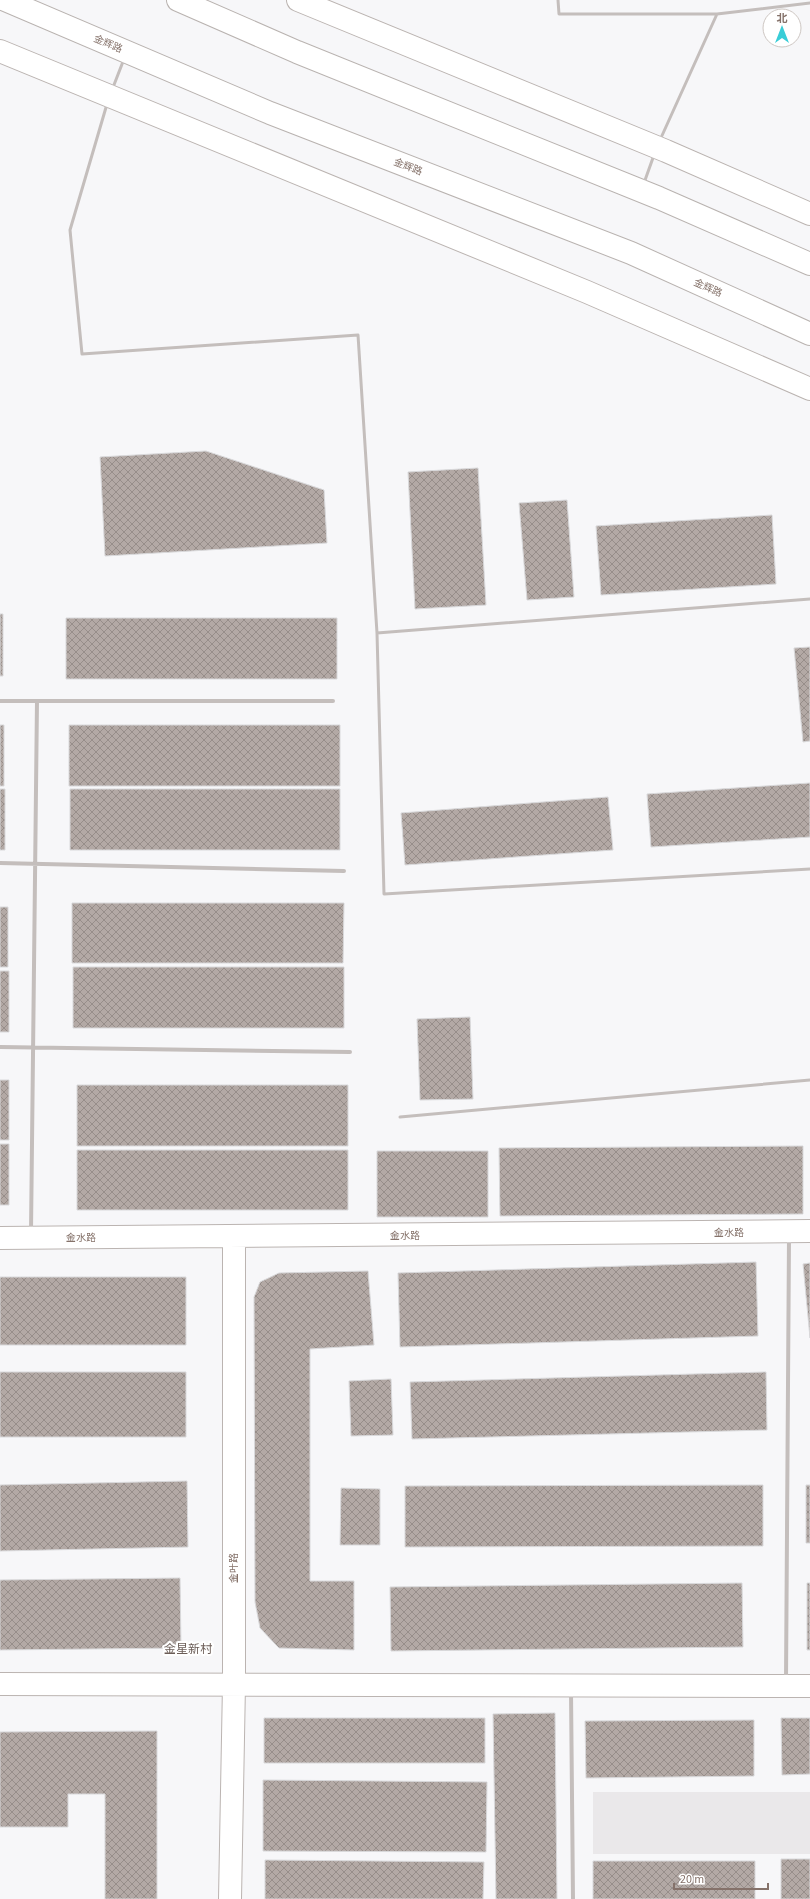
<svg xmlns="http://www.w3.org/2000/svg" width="810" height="1899" font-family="'Source Sans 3','Noto Sans SC',sans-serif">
  <defs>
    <pattern id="building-cross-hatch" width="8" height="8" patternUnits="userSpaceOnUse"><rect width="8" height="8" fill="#b3a9a5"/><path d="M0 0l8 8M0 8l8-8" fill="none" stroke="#978e8a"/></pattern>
  </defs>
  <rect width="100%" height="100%" fill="#f7f7f9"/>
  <path fill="#eae8ea" d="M 593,1792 L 810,1792 L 810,1854 L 593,1854 Z"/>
  <path fill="url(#building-cross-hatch)" stroke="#d9d9db" d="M 206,451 L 324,490 L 327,543 L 105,556 L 100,457 Z
    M 478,468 L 486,605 L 415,609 L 408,472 Z
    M 567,500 L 574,597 L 527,600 L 519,503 Z
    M 772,515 L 776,584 L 601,595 L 596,526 Z
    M 0,614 L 3,614 L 3,676 L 0,676 Z
    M 66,618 L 337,618 L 337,679 L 66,679 Z
    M 810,647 L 810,741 L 803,742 L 794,648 Z
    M 0,725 L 4,725 L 4,786 L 0,786 Z
    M 69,725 L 340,725 L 340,786 L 69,786 Z
    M 810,783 L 810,837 L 651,847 L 647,794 Z
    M 0,789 L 5,789 L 5,850 L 0,850 Z
    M 70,789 L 340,789 L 340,850 L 70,850 Z
    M 608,797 L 613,850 L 405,865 L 401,813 Z
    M 72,903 L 344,903 L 343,963 L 72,963 Z
    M 0,907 L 8,907 L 8,967 L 0,967 Z
    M 73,967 L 344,967 L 344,1028 L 73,1028 Z
    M 0,971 L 9,971 L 9,1032 L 0,1032 Z
    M 470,1017 L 473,1099 L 420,1100 L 417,1019 Z
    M 0,1080 L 9,1080 L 9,1140 L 0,1140 Z
    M 77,1085 L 348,1085 L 348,1146 L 77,1146 Z
    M 0,1144 L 9,1144 L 9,1205 L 0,1205 Z
    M 803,1146 L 803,1214 L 500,1216 L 499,1148 Z
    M 77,1150 L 348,1150 L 348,1210 L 77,1210 Z
    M 377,1151 L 488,1151 L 488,1217 L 377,1217 Z
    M 756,1262 L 758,1336 L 400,1347 L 398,1273 Z
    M 810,1263 L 810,1338 L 803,1264 Z
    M 368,1271 L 374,1345 L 310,1349 L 310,1581 L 354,1581 L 354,1650 L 279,1648 L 260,1628 L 255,1602 L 254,1297 L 260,1282 L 279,1273 Z
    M 0,1277 L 186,1277 L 186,1345 L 0,1345 Z
    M 0,1372 L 186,1372 L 186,1437 L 0,1437 Z
    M 766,1372 L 767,1430 L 412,1439 L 410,1382 Z
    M 391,1379 L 393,1435 L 351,1436 L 349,1381 Z
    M 187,1481 L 188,1547 L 0,1551 L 0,1485 Z
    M 763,1485 L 763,1546 L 405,1547 L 405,1486 Z
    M 806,1485 L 810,1485 L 810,1543 L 806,1543 Z
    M 341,1488 L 380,1489 L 380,1545 L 340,1545 Z
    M 180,1578 L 181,1648 L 0,1650 L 0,1580 Z
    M 742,1583 L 743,1647 L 391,1651 L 390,1587 Z
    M 807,1583 L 810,1583 L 810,1650 L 807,1650 Z
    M 555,1713 L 557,1899 L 496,1899 L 493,1714 Z
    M 264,1718 L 485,1718 L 485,1763 L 264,1763 Z
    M 781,1718 L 810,1718 L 810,1774 L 782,1775 Z
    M 754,1720 L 754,1776 L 586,1778 L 585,1721 Z
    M 157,1731 L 157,1899 L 105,1899 L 105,1794 L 68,1794 L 68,1827 L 0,1827 L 0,1732 Z
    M 263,1780 L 487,1782 L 486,1852 L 263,1851 Z
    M 781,1859 L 810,1859 L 810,1899 L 781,1899 Z
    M 265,1860 L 484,1862 L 483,1899 L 265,1899 Z
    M 593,1861 L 755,1861 L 755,1899 L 593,1899 Z"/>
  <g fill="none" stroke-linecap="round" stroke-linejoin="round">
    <g stroke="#bbb4b1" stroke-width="24">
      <path id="secondary" d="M 298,0 L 666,151 L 810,214
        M 0,51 L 587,292 L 810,389
        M 0,1238 L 810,1231
        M 0,1684 L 810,1686
        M 230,1899 L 234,1684 L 234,1237"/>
    </g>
    <g stroke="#b9b3b0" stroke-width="24">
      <path id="primary" d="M 5,0 L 270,113 L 631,253 L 810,334
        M 178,0 L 297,52 L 659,198 L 810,264"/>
    </g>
    <path stroke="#c4bebc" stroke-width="3" d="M 558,0 L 559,14 L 717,14 L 810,3
      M 112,90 L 124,59
      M 107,104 L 70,230 L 82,354 L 358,335 L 377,633 L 810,599
      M 660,140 L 717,14
      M 644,183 L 654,155
      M 377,633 L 384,894 L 810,869
      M 400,1117 L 810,1080"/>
    <path stroke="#c4bebc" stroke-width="4" d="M 0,701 L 333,701
      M 0,863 L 344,871
      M 0,1047 L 350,1052
      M 31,1232 L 37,701
      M 786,1680 L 789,1238
      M 571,1692 L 573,1899"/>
    <use href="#secondary" stroke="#fff" stroke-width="22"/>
    <use href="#primary" stroke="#fff" stroke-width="22"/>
  </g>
  <g text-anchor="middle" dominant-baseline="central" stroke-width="4" stroke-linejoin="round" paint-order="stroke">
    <g font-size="10" fill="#85726a" stroke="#fff">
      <text transform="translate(108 44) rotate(23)">金辉路</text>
      <text transform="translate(408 167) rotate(21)">金辉路</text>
      <text transform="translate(708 288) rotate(24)">金辉路</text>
      <text x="729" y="1233">金水路</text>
      <text x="405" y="1236">金水路</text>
      <text x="81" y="1238">金水路</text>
      <text transform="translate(234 1568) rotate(-90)">金叶路</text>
    </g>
    <g font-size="12" fill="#6b5d57" stroke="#fff">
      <text x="188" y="1649">金星新村</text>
    </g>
  </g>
  <g transform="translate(782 28)"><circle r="19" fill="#ffffff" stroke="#cec7c3"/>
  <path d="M0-3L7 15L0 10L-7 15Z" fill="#39cdd7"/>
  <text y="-6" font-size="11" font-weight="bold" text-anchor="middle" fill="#85726a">北</text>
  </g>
  <path d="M674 1883v6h94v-6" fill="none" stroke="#85726a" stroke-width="2"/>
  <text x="680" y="1883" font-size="12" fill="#85726a" stroke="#ffffff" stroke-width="3" paint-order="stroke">20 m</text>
</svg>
